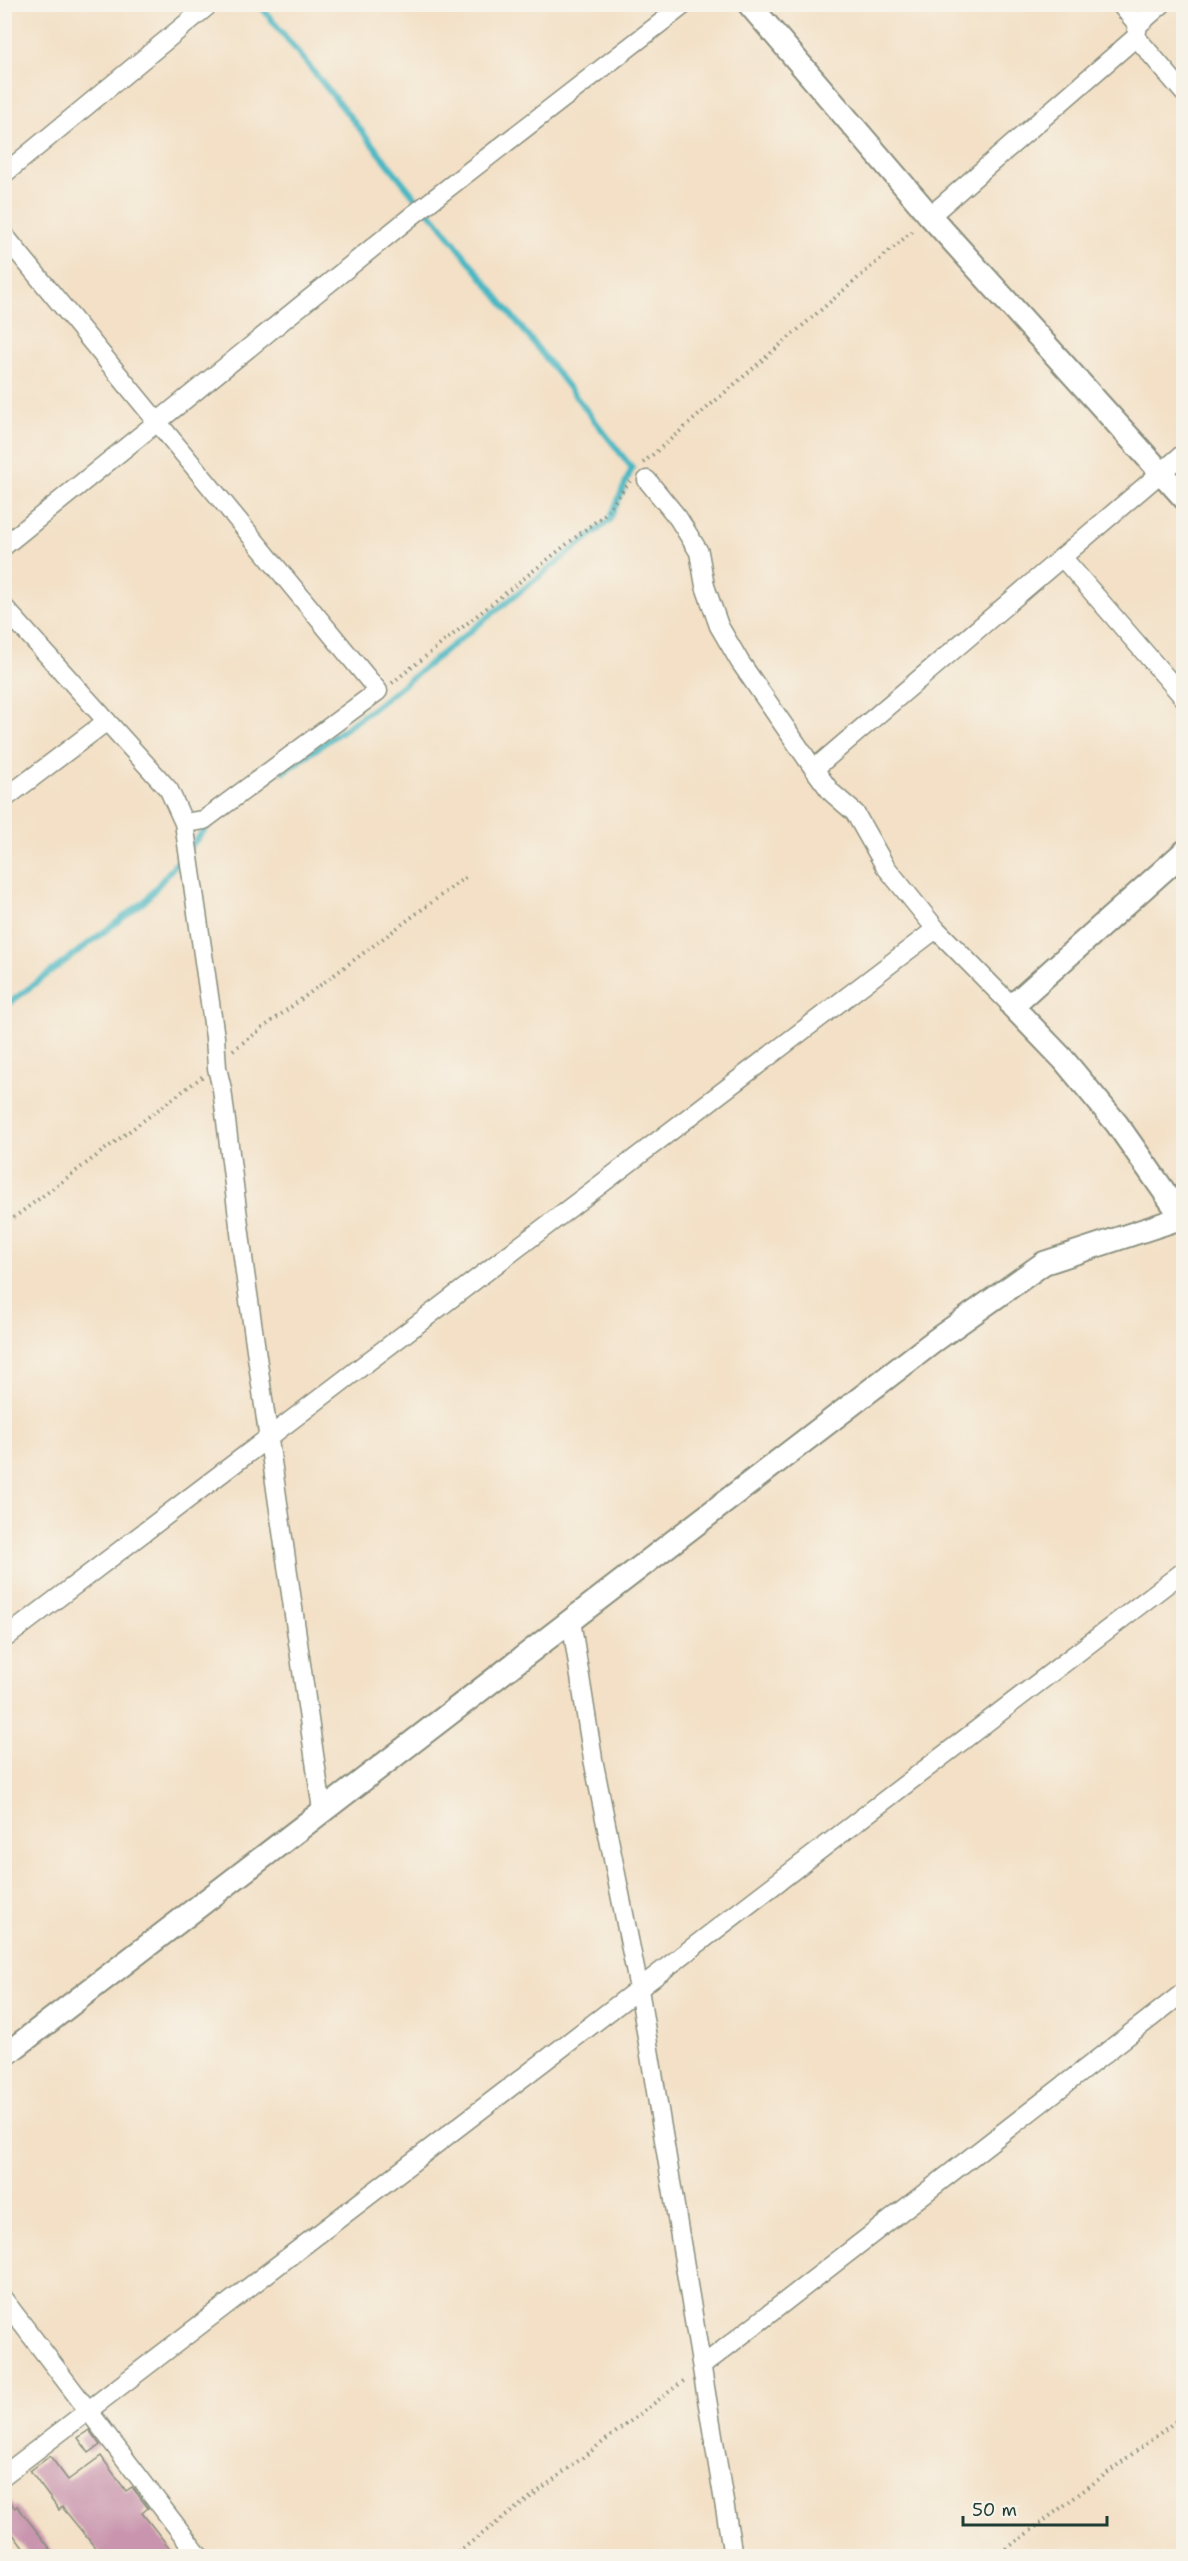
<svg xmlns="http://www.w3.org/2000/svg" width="1188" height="2561" font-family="'Shantell Sans',sans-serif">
  <rect width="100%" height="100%" fill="#f7f3e8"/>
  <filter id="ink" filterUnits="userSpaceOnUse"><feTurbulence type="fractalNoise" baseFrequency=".0167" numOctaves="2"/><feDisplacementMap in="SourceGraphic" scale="12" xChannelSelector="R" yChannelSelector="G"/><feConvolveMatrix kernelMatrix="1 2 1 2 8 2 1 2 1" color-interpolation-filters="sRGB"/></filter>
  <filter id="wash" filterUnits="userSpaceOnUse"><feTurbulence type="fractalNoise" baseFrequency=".008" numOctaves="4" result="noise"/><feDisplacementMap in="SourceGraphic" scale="24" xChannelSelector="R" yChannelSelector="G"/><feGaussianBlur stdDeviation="1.35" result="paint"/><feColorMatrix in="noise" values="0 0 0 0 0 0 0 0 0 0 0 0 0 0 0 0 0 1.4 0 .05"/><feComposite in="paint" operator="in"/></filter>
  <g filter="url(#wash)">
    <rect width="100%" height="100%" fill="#f3e0c6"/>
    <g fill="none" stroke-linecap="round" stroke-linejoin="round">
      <path stroke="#49b7c3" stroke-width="6" d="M 259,4 L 414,196 L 436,219 L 632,468 L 609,521 L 371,710 L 284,772
        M 190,847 L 209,825
        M 4,1007 L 145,901 L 184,854"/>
    </g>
    <g id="blocks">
      <path fill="#c995ae" d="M 89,2430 L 100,2445 L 89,2453 L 78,2438 Z
        M 50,2456 L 68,2480 L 101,2456 L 126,2491 L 132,2487 L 148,2508 L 142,2513 L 176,2556 L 102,2556 L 62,2507 L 59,2510 L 30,2471 Z
        M 4,2495 L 15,2508 L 17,2506 L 56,2556 L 29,2556 L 4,2522 Z"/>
    </g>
  </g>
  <g filter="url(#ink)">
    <use href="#blocks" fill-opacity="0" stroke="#898e7d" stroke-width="1.5"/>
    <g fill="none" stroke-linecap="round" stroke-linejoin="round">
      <g stroke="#898e7d" stroke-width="21">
        <path id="minor" d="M 1120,4 L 1138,25
          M 1136,37 L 1184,93
          M 4,174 L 210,4
          M 930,216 L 1136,37 L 1138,25 L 1162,4
          M 4,235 L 378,691 L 204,820 L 184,823
          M 647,480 L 678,518 L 699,552 L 705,586 L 719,626 L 740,662 L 814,769
          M 4,546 L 413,215 L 685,4
          M 1062,557 L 1184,698
          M 4,607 L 169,790 L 184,823 L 215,1037 L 217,1068 L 222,1089 L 245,1273 L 322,1810
          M 4,799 L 107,721
          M 1012,1006 L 936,929 L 885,866 L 855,813 L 831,792 L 814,769 L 1184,453
          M 571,1620 L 593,1759 L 639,1989 L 733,2556
          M 4,1639 L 936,929
          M 4,2300 L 199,2556
          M 702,2366 L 1184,1992
          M 4,2475 L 1184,1571"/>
      </g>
      <g stroke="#898e7d" stroke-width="26">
        <path id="tertiary" d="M 749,4 L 930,216 L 1184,498
          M 1184,852 L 1012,1006 L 1063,1059 L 1117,1124 L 1184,1220
          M 4,2056 L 937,1339 L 1044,1263 L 1184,1217"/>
      </g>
      <path stroke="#898e7d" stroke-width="4" stroke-dasharray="1.5 4.5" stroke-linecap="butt" d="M 643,463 L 915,229
        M 392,683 L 605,514 L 630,481
        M 233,1050 L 467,876
        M 4,1225 L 203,1076
        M 453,2556 L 686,2379
        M 997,2556 L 1184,2415"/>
      <use href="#minor" stroke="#fff" stroke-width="18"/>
      <use href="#tertiary" stroke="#fff" stroke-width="22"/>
    </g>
  </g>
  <rect width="1188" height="2561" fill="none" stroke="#f7f3e8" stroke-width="24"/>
  <path d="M963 2516v9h144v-9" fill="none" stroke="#1f3d34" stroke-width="3"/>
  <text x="972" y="2516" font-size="18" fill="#1f3d34" stroke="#f7f3e8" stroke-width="4.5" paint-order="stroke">50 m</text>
</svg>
